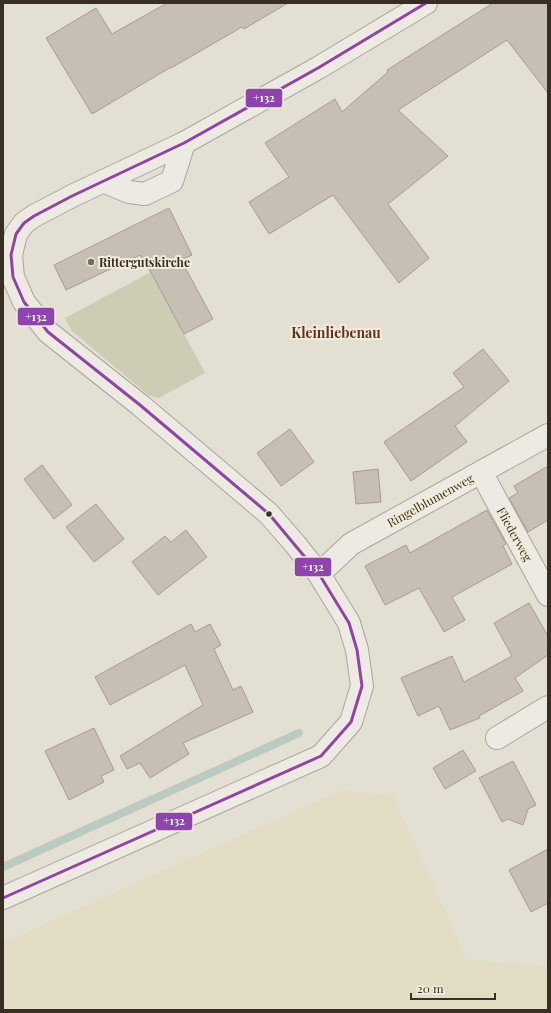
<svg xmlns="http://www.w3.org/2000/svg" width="551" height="1013" font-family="'Playfair Display',serif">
  <rect width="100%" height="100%" fill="#e4dfd3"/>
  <path fill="#e2dcc5" d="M 342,790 L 393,796 L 467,960 L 548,966 L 548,1010 L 3,1010 L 3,943 Z"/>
  <path fill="#cdcdb6" d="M 151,272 L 205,373 L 159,398 L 148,395 L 72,331 L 65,318 Z"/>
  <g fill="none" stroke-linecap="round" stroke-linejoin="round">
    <path stroke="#bdcac2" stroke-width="8" d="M 3,867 L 299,733"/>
  </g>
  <path fill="#c8bfb4" stroke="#a59b92" d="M 167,3 L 288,3 L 244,29 L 242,27 L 171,68 L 171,67 L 92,114 L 46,38 L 96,8 L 112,34 Z
    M 493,3 L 548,3 L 548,93 L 507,40 L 398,110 L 448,156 L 388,204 L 429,258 L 399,283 L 333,195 L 269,234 L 249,202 L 289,177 L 265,143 L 335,99 L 342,112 L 388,72 L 387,70 Z
    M 169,208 L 192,255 L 181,260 L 213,319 L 184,334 L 152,274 L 140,255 L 66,290 L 54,265 Z
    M 483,349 L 509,381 L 455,426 L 467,442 L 411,481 L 384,442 L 464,387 L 453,373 Z
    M 290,429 L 314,462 L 281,486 L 257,453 Z
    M 42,465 L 72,505 L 54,519 L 24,479 Z
    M 548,466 L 548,520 L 528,532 L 509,498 L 518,493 L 514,486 Z
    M 378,469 L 381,502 L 356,504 L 353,472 Z
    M 96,504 L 124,539 L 94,562 L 66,527 Z
    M 487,510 L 506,544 L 503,546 L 512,564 L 452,597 L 465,620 L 444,632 L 419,588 L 385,605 L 365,566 L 406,545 L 410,553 Z
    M 186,530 L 207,557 L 158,595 L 132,562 L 165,536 L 171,542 Z
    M 529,603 L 548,636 L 548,655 L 515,678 L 523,691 L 479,716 L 480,718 L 450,730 L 439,706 L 418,716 L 401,678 L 452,656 L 464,682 L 512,656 L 494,623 Z
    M 191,624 L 195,632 L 210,624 L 221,645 L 214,649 L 233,690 L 241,686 L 253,712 L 183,743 L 189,754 L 150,778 L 140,763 L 127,769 L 120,756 L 203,705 L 185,665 L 110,705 L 95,677 Z
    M 94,728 L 114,770 L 101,776 L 104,782 L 69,800 L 45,751 Z
    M 463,750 L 476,771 L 445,789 L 433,768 Z
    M 513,761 L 536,805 L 528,809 L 523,825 L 508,819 L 502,822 L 479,778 Z
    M 548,849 L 548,903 L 531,912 L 509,870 Z"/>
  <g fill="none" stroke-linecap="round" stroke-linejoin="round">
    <g stroke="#aaa49b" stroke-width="24">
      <path id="minor" d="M 103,181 L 129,192 L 145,194 L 172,181 L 184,143
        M 481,472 L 548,595
        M 319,574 L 351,544 L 548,435
        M 497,738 L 548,707
        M 3,898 L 321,756 L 351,722 L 362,686 L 357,650 L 349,623 L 319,574 L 295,544 L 269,514 L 140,405 L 48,332 L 24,302 L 13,277 L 11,255 L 16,234 L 24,223 L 34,216 L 72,196 L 184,143 L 318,68 L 426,3"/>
    </g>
    <use href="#minor" stroke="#edeae4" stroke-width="22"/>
    <g stroke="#f3ecdb" stroke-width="6">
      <path id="bus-1" d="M 3,898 L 321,756 L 351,722 L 362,686 L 357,650 L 349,623 L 319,574 L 269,514 L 140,405 L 48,332 L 24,302 L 13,277 L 11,255 L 16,234 L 24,223 L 34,216 L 72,196 L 184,143 L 318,68 L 426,3"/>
    </g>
    <use href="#bus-1" stroke="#8e44ad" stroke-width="3"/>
  </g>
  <circle fill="#756c61" stroke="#f3ecdb" stroke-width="1.5" cx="91" cy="262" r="4"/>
  <circle fill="#392e23" stroke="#f3ecdb" stroke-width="1.5" cx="269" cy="514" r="3.5"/>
  <g text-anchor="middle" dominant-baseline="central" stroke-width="4" stroke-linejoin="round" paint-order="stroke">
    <g font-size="12" font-weight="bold" fill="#392e23" stroke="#f3ecdb" text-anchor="start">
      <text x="99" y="262">Rittergutskirche</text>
    </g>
    <g font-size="12" fill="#392e23" stroke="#f3ecdb">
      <text transform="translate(430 500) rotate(-29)">Ringelblumenweg</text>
      <text transform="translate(515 534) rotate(61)">Fliederweg</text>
    </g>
    <g font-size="14" font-weight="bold" fill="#623226" stroke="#f3ecdb">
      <text x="336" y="332">Kleinliebenau</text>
    </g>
  </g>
  <g stroke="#f3ecdb" stroke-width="1.5">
    <rect x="245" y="88" width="38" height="20" rx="4" fill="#8e44ad"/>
    <rect x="17" y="307" width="38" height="19" rx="4" fill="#8e44ad"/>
    <rect x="294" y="557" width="38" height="20" rx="4" fill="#8e44ad"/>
    <rect x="155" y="812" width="38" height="19" rx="4" fill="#8e44ad"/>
  </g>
  <g font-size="11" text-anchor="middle" font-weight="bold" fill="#fff">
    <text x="264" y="102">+132</text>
    <text x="36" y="321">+132</text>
    <text x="313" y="571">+132</text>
    <text x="174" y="825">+132</text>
  </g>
  <rect width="551" height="1013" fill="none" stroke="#392e23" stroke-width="8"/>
  <path d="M411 993v6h84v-6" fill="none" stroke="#392e23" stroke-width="2"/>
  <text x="417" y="993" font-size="12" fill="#392e23" stroke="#f3ecdb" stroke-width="3" paint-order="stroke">20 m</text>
</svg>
